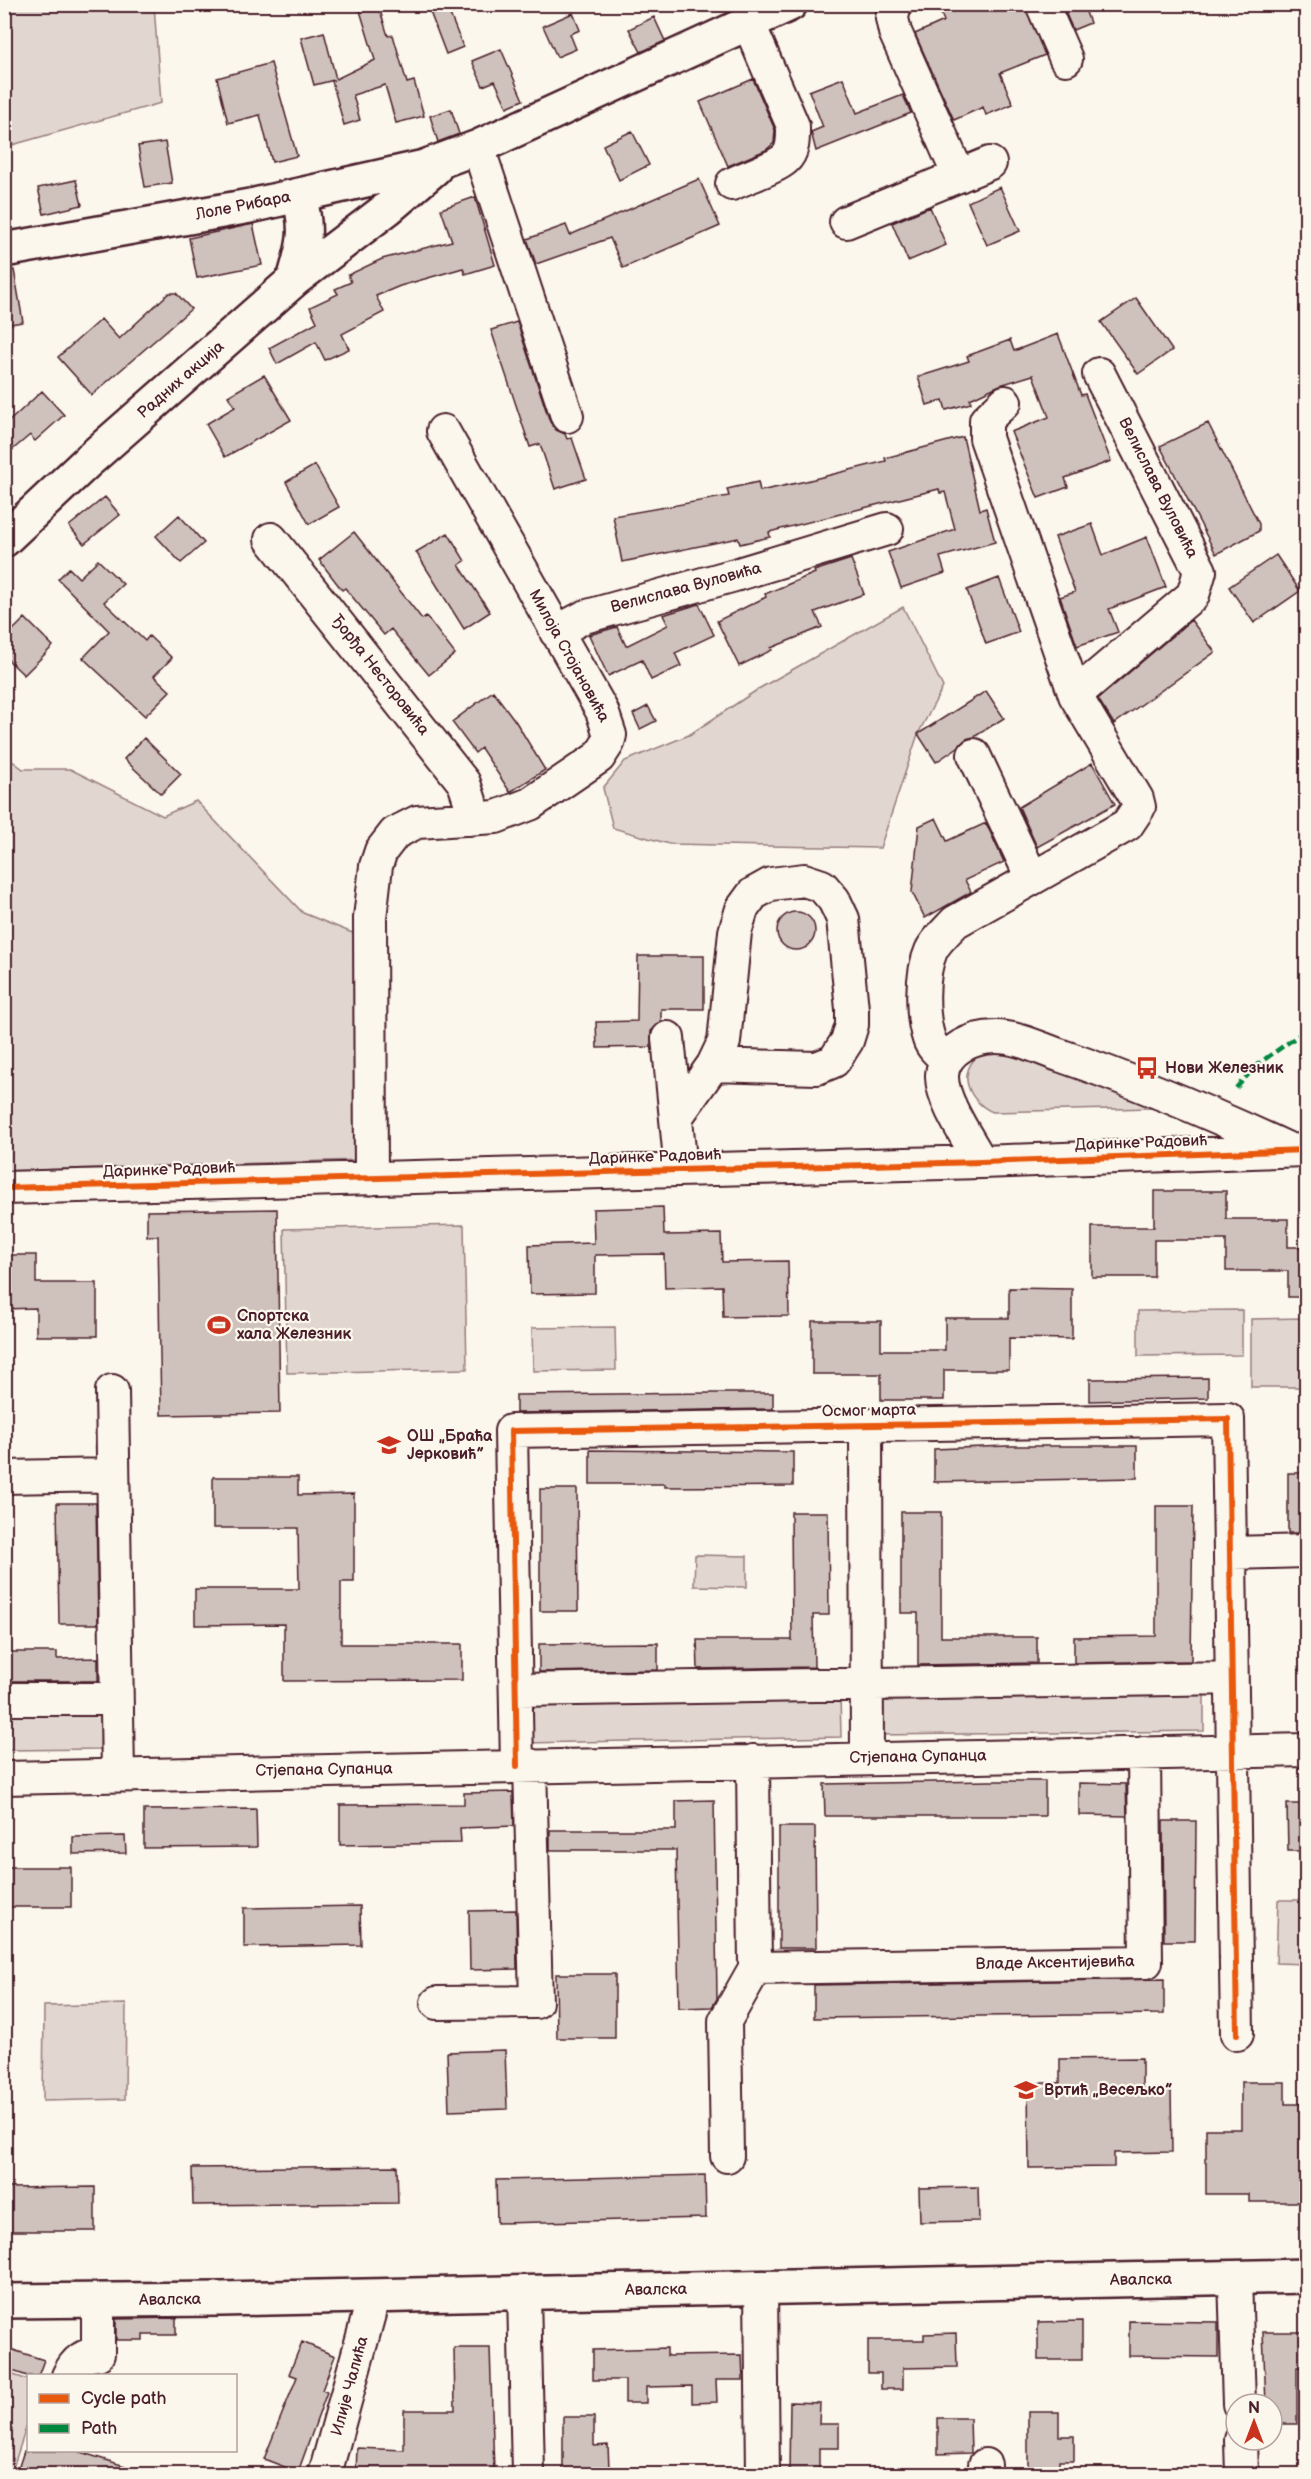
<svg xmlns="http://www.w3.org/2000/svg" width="1311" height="2479" font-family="'Balsamiq Sans',sans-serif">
  <rect width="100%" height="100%" fill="#fbf7ec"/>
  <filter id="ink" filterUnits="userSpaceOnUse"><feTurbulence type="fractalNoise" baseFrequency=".0167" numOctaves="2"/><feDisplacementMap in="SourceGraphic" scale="12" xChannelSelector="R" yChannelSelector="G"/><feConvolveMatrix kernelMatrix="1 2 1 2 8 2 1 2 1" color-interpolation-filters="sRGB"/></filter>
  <g filter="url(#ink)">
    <path fill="#e2d7d0" stroke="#967b7e" stroke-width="1.5" d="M 5,4 L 154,5 L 161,103 L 5,147 Z
      M 903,607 L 943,687 L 918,734 L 880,848 L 669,844 L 613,828 L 603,788 L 625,761 L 689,735 L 760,688 Z
      M 4,755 L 23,769 L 70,769 L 163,816 L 196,801 L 303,913 L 360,936 L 359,1160 L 5,1171 Z
      M 1009,1050 L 1151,1106 L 1152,1108 L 993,1112 C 970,1103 954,1072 981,1054 C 988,1050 1000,1051 1009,1050 Z
      M 464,1225 L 467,1369 L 287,1373 L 284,1229 Z
      M 1242,1310 L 1242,1355 L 1138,1356 L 1138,1311 Z
      M 1306,1318 L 1306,1387 L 1251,1387 L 1251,1319 Z
      M 615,1327 L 616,1370 L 533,1371 L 532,1328 Z
      M 695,1555 L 747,1556 L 747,1587 L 694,1586 Z
      M 1204,1691 L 1204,1731 L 876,1735 L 876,1695 Z
      M 840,1695 L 841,1737 L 525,1743 L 524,1701 Z
      M 4,1699 L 103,1699 L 100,1749 L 5,1750 Z
      M 1278,1900 L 1306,1900 L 1306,1964 L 1276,1963 Z
      M 126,2004 L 125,2099 L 43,2101 L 44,2006 Z
      M 5,2372 L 28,2380 L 28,2422 L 11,2474 L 5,2474 Z"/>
    <path fill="#cfc2bc" stroke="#4a1f2b" stroke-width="1.5" d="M 358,4 L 378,4 L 388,36 L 393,35 L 407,83 L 414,81 L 424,116 L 396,123 L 385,85 L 353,95 L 360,120 L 344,125 L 332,81 L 334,80 L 314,85 L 301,38 L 324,32 L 336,79 L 375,60 Z
      M 427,4 L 446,4 L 463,47 L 446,54 Z
      M 937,4 L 1024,4 L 1045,55 L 1000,73 L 1013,104 L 986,115 L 983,107 L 954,120 L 915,34 L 944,21 Z
      M 1083,4 L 1090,23 L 1073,30 L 1062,5 Z
      M 573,13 L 580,30 L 570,34 L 576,49 L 557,57 L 543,26 Z
      M 654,17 L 665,41 L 641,52 L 629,29 Z
      M 501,49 L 523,100 L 507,107 L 495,81 L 483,86 L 472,61 Z
      M 271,63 L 297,156 L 272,162 L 260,115 L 228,123 L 217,78 Z
      M 843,78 L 857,113 L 903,95 L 911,113 L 816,151 L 811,132 L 823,127 L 809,91 Z
      M 753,79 L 775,130 L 774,143 L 766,150 L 728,166 L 700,102 Z
      M 451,109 L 459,134 L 438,142 L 430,116 Z
      M 632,131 L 649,165 L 619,180 L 603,145 Z
      M 165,142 L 172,183 L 145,187 L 138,146 Z
      M 699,179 L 720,226 L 623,268 L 610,238 L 536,264 L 527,239 L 566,225 L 570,235 Z
      M 76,180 L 82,205 L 44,214 L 38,188 Z
      M 1000,187 L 1020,231 L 987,245 L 968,202 Z
      M 475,197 L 495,265 L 465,274 L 463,268 L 400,286 L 376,296 L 384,312 L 342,334 L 349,349 L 325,360 L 316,342 L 277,364 L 269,348 L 317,322 L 310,307 L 338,294 L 335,289 L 351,282 L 348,275 L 382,259 L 452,241 L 441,209 Z
      M 930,207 L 946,245 L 908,261 L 892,223 Z
      M 253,224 L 262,265 L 197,278 L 189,238 Z
      M 14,270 L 23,322 L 4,325 L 4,271 Z
      M 169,293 L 176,293 L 191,309 L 92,395 L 58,357 L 101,319 L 119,339 Z
      M 1136,298 L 1172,350 L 1138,374 L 1101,322 Z
      M 517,322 L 550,422 L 556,430 L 565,434 L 567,439 L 572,438 L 586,479 L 555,489 L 540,444 L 530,447 L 491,330 Z
      M 1058,334 L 1081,395 L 1085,394 L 1111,461 L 1065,478 L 1068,487 L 1038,498 L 1011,432 L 1049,417 L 1033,375 L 1000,385 L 970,399 L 971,403 L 946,410 L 943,400 L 927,405 L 918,377 L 969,361 L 967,356 L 1010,340 L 1014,351 Z
      M 264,375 L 291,420 L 225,457 L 206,424 L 235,407 L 228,396 Z
      M 42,391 L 64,415 L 35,441 L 30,435 L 4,457 L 4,426 Z
      M 1208,423 L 1259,524 L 1259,531 L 1216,554 L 1160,446 Z
      M 963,437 L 980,510 L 986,508 L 995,542 L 940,557 L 945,573 L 901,588 L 888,552 L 955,529 L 945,492 L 940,493 L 939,489 L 769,532 L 770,537 L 740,544 L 738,538 L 622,562 L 613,516 L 729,496 L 727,489 L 758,482 L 760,491 L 806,481 L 886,461 L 885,458 Z
      M 315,465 L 339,507 L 309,524 L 286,482 Z
      M 105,497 L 120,515 L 84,544 L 69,526 Z
      M 179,515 L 204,543 L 181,563 L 156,536 Z
      M 1092,524 L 1103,555 L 1147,537 L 1166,587 L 1109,609 L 1118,632 L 1077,646 L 1060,597 L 1075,592 L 1055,537 Z
      M 354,532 L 422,619 L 426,616 L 455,654 L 429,675 L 391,629 L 384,635 L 345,588 L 342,590 L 319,560 Z
      M 448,533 L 465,561 L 459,565 L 490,612 L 464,629 L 416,552 Z
      M 1276,555 L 1300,591 L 1254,623 L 1229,587 Z
      M 851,559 L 864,594 L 815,612 L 822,627 L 771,648 L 772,650 L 739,666 L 717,621 L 766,597 L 765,594 L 815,573 L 814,571 Z
      M 98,560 L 123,584 L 104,602 L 145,641 L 149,636 L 172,658 L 154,676 L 170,691 L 145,716 L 83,658 L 109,631 L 58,579 L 69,568 L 79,578 Z
      M 999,578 L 1019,632 L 986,644 L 967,590 Z
      M 699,604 L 714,635 L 675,653 L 681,666 L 651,680 L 642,660 L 608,676 L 589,635 L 617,627 L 626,646 L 668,625 L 663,615 Z
      M 25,618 L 53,646 L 24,675 L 4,656 L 4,639 Z
      M 1191,620 L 1215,652 L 1114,724 L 1098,699 Z
      M 493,691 L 516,722 L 545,770 L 510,792 L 481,748 L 475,753 L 452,722 Z
      M 986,691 L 1004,718 L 974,737 L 966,739 L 958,747 L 936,762 L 918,734 Z
      M 648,706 L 656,721 L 640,729 L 633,714 Z
      M 144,738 L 181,774 L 161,794 L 124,759 Z
      M 1092,763 L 1115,804 L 1037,847 L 1019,807 Z
      M 936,818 L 947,841 L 986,823 L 1004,862 L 965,880 L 971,892 L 925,918 L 912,892 L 919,826 Z
      M777 931a19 19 0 1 1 38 0a19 19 0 1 1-38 0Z
      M 638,956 L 704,956 L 704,1009 L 661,1009 L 661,1022 L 651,1031 L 651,1047 L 597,1048 L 596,1022 L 637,1021 Z
      M 1154,1191 L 1226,1191 L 1226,1219 L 1288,1219 L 1288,1247 L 1306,1247 L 1306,1297 L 1288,1297 L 1288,1271 L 1226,1271 L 1226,1240 L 1154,1240 L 1154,1277 L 1092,1277 L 1092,1227 L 1154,1227 Z
      M 663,1207 L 664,1235 L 721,1234 L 722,1262 L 788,1261 L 789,1316 L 723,1317 L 722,1286 L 665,1288 L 664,1254 L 595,1255 L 595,1293 L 530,1294 L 529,1245 L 594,1243 L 593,1209 Z
      M 277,1209 L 280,1413 L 161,1415 L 158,1236 L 147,1236 L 147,1211 Z
      M 4,1255 L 36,1255 L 36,1283 L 97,1283 L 97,1336 L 36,1336 L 36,1308 L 4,1309 Z
      M 1009,1288 L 1072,1289 L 1072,1339 L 1009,1338 L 1009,1370 L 944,1370 L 944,1400 L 881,1400 L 881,1374 L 812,1374 L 812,1321 L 881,1321 L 881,1350 L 945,1350 L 945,1318 L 1009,1318 Z
      M 1208,1378 L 1208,1398 L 1090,1401 L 1090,1379 Z
      M 715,1393 L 773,1393 L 773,1409 L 516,1413 L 516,1395 Z
      M 1007,1446 L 1137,1446 L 1137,1478 L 934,1482 L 934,1449 Z
      M 590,1450 L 793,1452 L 793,1486 L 665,1487 L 665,1484 L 590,1484 Z
      M 1288,1473 L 1306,1473 L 1306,1533 L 1288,1533 Z
      M 213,1477 L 298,1477 L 298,1495 L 354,1494 L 354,1582 L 341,1582 L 341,1644 L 462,1644 L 462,1680 L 284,1681 L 284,1624 L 195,1625 L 195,1589 L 299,1589 L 298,1528 L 213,1528 Z
      M 540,1489 L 577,1489 L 578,1611 L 540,1611 Z
      M 57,1503 L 96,1503 L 98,1624 L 59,1624 Z
      M 1156,1506 L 1193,1506 L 1191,1661 L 1074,1663 L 1074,1637 L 1156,1636 Z
      M 791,1512 L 828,1512 L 829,1615 L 813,1615 L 814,1667 L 698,1669 L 697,1640 L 792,1640 Z
      M 901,1512 L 941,1512 L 941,1637 L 1037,1637 L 1037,1663 L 918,1665 L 918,1613 L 901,1613 Z
      M 658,1643 L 658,1670 L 539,1672 L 539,1644 Z
      M 8,1652 L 57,1652 L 57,1659 L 98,1658 L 98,1681 L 4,1681 L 4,1657 L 8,1657 Z
      M 989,1781 L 1045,1781 L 1045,1816 L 825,1816 L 824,1784 Z
      M 1079,1783 L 1126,1784 L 1127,1816 L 1079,1815 Z
      M 513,1792 L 514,1826 L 460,1828 L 461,1843 L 340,1845 L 340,1805 L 464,1804 L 464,1793 Z
      M 714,1800 L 717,1999 L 712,2007 L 679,2008 L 676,1850 L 550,1850 L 550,1830 L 676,1830 L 676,1801 Z
      M 1287,1804 L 1306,1804 L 1306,1851 L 1288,1851 Z
      M 256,1809 L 257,1847 L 144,1848 L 144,1810 Z
      M 1163,1821 L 1196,1821 L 1195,1941 L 1164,1941 Z
      M 779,1827 L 815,1827 L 816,1948 L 779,1948 Z
      M 125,1836 L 126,1853 L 73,1854 L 73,1837 Z
      M 4,1867 L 71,1867 L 71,1907 L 4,1907 Z
      M 360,1906 L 361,1945 L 244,1947 L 244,1908 Z
      M 516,1910 L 517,1969 L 470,1970 L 469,1911 Z
      M 556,1974 L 615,1974 L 615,2038 L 557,2038 Z
      M 1164,1979 L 1164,2014 L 814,2018 L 814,1985 Z
      M 505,2050 L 507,2109 L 449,2111 L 447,2052 Z
      M 1142,2058 L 1142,2089 L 1171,2089 L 1172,2152 L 1114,2153 L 1114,2167 L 1029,2168 L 1028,2083 L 1060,2083 L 1060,2059 Z
      M 1241,2082 L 1285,2082 L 1285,2104 L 1306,2104 L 1306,2202 L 1249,2202 L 1249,2194 L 1206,2194 L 1206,2129 L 1241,2129 Z
      M 397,2166 L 398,2203 L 193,2205 L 192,2168 Z
      M 705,2175 L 706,2218 L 497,2223 L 496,2180 Z
      M 95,2187 L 95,2231 L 4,2231 L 4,2188 Z
      M 978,2187 L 979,2221 L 920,2222 L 919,2188 Z
      M 176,2318 L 176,2335 L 143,2335 L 143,2340 L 116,2340 L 116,2319 Z
      M 1082,2321 L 1082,2360 L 1038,2360 L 1038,2322 Z
      M 1129,2321 L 1218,2322 L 1218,2357 L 1129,2356 Z
      M 1263,2332 L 1306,2332 L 1306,2367 L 1297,2367 L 1297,2424 L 1272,2424 L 1272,2404 L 1266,2404 Z
      M 956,2333 L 957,2367 L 903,2368 L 903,2389 L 881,2389 L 881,2373 L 868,2373 L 868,2340 L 924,2340 L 924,2334 Z
      M 302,2342 L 335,2356 L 322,2390 L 327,2392 L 298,2472 L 264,2459 L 297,2377 L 289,2374 Z
      M 4,2347 L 44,2360 L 38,2376 L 27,2376 L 4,2368 Z
      M 454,2348 L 490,2348 L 494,2472 L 356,2475 L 357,2448 L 404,2450 L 404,2410 L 455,2410 Z
      M 667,2348 L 667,2356 L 742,2355 L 743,2380 L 716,2380 L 717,2402 L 692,2403 L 692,2386 L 646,2387 L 646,2403 L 625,2403 L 625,2380 L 593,2380 L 593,2350 Z
      M 790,2402 L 820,2403 L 819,2424 L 839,2424 L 839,2448 L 819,2448 L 819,2475 L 789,2475 Z
      M 1028,2412 L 1059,2412 L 1059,2436 L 1074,2436 L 1074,2461 L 1059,2461 L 1059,2475 L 1028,2475 Z
      M 563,2417 L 594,2417 L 594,2446 L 608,2445 L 609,2469 L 595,2469 L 595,2475 L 563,2475 Z
      M 938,2418 L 970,2418 L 971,2453 L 938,2454 Z
      M 24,2451 L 77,2451 L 141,2471 L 140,2475 L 16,2475 Z"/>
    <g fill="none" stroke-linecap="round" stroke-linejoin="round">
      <g stroke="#4a1f2b" stroke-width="36">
        <path id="minor" d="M 895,4 L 892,18 L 895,32 L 959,176
          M 1042,4 L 1066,59
          M 478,147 L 567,416
          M 732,184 C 746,177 775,168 785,159 C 794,151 793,137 793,126 L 749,24
          M 846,222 L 990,163
          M 271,539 L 464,783 L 470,801 L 470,819
          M 556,632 L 584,617 L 735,575 L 887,529
          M 1075,695 L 1193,595 L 1200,571 L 1099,374
          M 974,755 L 1032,878
          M 668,1038 L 681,1170
          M 947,1060 C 939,1053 932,1048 929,1039 C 921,1015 921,974 931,951 C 936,940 947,931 955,922 L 1127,825 L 1139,807 L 1137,799 L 1075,695 L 986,438 L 986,420 L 1005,402
          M 677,1116 L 713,1065 L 724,1042 L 735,932 L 742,909 L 753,894 L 771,884 L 804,880 L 822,886 L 834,900 L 843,919 L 852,1009 L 852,1025 L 847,1041 L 834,1061 L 817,1068 L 713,1065
          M 981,1162 C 969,1140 941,1100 942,1075 C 944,1049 973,1037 996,1037 C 1018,1037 1041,1049 1062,1056 C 1138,1082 1212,1114 1286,1148
          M 371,1179 L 370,918 L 376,866 L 381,851 L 395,833 L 417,822 L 496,817 L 530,804 L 599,757 L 608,743 L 610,735 L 602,711 L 443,431
          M 4,1188 L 981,1162 L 1306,1150
          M 112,1391 L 118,1775
          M 866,1425 L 867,1757
          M 4,1477 L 112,1475
          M 1231,1553 L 1306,1551
          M 517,1690 L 1231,1678
          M 4,1699 L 115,1699
          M 517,1766 L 511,1431 L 1228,1419 L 1237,2034
          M 4,1778 L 1306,1750
          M 755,1968 L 1146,1962 L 1144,1753
          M 437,2003 L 536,2002 L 530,1765
          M 727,2156 L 725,2021 L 755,1968 L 753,1761
          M 1235,2277 L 1239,2404
          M 761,2288 L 763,2474
          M 524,2293 L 528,2474
          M 68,2376 C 74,2363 83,2354 98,2354 L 98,2300
          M 1241,2440 L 1242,2474
          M 985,2465 L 985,2474
          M 325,2474 L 369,2314 L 371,2296"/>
      </g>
      <g stroke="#4a1f2b" stroke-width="38">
        <path id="major" d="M 4,250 L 250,206 L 424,167 L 478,147 L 790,4
          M 294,280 C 304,246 309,231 299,196
          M 4,540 L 88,461 L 294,280 L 387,209 L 435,168
          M 4,2301 L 221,2299 L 1306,2276"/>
      </g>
      <use href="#minor" stroke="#fbf7ec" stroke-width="32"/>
      <use href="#major" stroke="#fbf7ec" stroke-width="33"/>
      <path stroke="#00873e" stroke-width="4.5" stroke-dasharray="9 4.5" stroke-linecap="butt" d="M 1236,1088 L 1258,1064 L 1306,1030"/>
      <g stroke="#fbf7ec" stroke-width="10">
        <path id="cycleway" d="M 4,1188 L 981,1162 L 1306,1150
          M 517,1766 L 511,1431 L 1228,1419 L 1237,2034"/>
      </g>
      <use href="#cycleway" stroke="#e8590c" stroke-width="6"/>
    </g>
  </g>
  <defs>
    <g id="bus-bare" transform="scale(1.8)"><path d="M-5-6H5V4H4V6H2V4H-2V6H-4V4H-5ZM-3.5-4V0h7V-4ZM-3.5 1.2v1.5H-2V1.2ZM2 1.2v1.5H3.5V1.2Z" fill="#c8321e" stroke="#fbf7ec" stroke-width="2.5" paint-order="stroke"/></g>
    <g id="stadium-bare" transform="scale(1.8)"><path d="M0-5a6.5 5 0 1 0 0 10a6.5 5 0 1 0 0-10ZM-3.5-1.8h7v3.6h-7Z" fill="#c8321e" stroke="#fbf7ec" stroke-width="2.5" paint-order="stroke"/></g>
    <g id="school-bare" transform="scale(1.8)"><path d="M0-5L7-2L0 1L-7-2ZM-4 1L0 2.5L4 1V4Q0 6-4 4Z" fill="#c8321e" stroke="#fbf7ec" stroke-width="2.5" paint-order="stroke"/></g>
  </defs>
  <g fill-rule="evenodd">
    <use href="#bus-bare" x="1147" y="1068"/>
    <use href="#stadium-bare" x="219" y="1325"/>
    <use href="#school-bare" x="389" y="1445"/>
    <use href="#school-bare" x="1026" y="2090"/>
  </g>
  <g text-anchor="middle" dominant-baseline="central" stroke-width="4.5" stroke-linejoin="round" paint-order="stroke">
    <g font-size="16" fill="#4a1f2b" stroke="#fbf7ec">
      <text transform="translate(243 206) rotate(-11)">Лоле Рибара</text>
      <text transform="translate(181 380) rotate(-41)">Радних акција</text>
      <text transform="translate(1158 488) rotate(63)">Велислава Вуловића</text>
      <text transform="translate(686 588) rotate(-15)">Велислава Вуловића</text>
      <text transform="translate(569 656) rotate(61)">Милоја Стојановића</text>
      <text transform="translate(380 675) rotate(52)">Ђорђа Несторовића</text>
      <text transform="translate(1141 1143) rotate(-2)">Даринке Радовић</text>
      <text transform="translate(655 1157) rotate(-2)">Даринке Радовић</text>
      <text transform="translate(169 1170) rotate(-2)">Даринке Радовић</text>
      <text transform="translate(869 1411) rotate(-1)">Осмог марта</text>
      <text transform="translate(918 1757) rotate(-1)">Стјепана Супанца</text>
      <text transform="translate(324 1770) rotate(-1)">Стјепана Супанца</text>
      <text transform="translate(1055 1963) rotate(-1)">Владе Аксентијевића</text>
      <text transform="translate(1141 2280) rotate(-1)">Авалска</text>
      <text transform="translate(656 2290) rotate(-1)">Авалска</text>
      <text transform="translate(170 2300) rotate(-1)">Авалска</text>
      <text transform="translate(350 2386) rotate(-75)">Илије Чалића</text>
    </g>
    <g font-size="16" font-weight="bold" fill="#4a1f2b" stroke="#fbf7ec" text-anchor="start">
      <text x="1165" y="1068">Нови Железник</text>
      <text x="237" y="1316">Спортска<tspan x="237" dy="18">хала Железник</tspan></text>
      <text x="407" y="1436">ОШ „Браћа<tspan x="407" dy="18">Јерковић”</tspan></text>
      <text x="1044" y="2090">Вртић „Весељко”</text>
    </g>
  </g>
  <rect width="1311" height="2479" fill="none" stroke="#fbf7ec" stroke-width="24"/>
  <rect x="12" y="12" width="1287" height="2455" fill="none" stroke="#4a1f2b" stroke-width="2" filter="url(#ink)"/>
  <rect x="27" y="2374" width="210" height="78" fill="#fbf7ec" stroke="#b4a19f" stroke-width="1.5"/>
  <rect x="39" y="2394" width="30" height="9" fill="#e8590c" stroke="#b4a19f" stroke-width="1.5"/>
  <text x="81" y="2404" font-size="18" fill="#4a1f2b">Cycle path</text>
  <rect x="39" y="2424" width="30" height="9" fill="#00873e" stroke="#b4a19f" stroke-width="1.5"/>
  <text x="81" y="2434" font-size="18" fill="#4a1f2b">Path</text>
  <g transform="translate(1254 2422)"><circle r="28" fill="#fbf7ec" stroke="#b4a19f" stroke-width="1.5"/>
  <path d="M0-4.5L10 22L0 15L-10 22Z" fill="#c8321e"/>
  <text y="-9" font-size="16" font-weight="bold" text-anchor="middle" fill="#4a1f2b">N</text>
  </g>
</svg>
